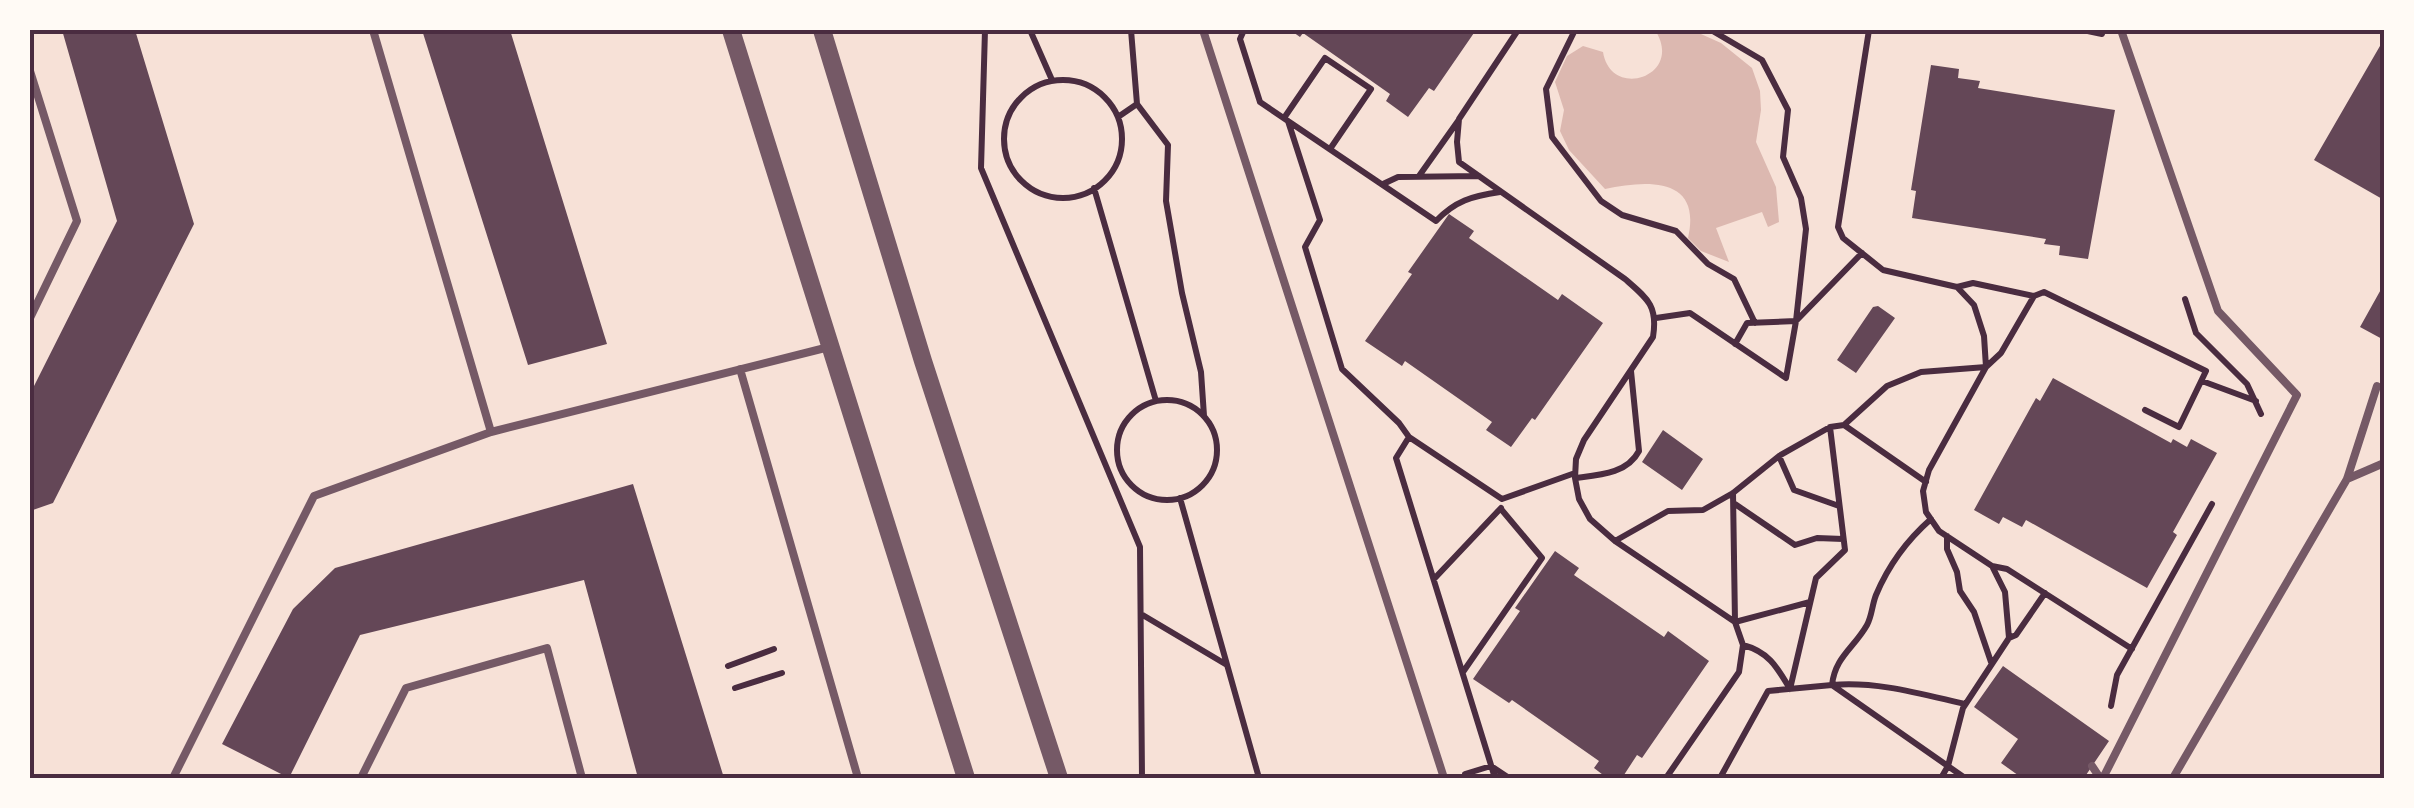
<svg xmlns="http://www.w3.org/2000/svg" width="2414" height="808" font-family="Raleway,sans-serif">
  <rect width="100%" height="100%" fill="#f7e1d7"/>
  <path fill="#dcb8b0" d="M 1655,30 L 1692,30 L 1721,43 L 1752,68 L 1760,91 L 1761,110 L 1756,142 L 1776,187 L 1779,222 L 1768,227 L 1762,212 L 1716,228 L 1729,262 L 1701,251 L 1688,238 C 1702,177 1648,180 1605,189 L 1569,150 L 1560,131 L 1564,110 L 1555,82 L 1567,56 L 1583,46 L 1603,52 C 1611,101 1685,76 1655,30 Z"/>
  <path fill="#644757" d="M 62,30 L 135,30 L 194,224 L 53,503 L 30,511 L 30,394 L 117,221 Z
    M 422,30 L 510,30 L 607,344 L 528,365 Z
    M 1290,30 L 1476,30 L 1434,91 L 1429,88 L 1408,117 L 1386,101 L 1390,94 L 1303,33 L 1300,37 Z
    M 2384,39 L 2384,200 L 2314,160 Z
    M 1931,65 L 1959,69 L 1958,78 L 1980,81 L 1978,88 L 2115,110 L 2088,259 L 2059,255 L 2060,246 L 2044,244 L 2046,239 L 1912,218 L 1916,191 L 1911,190 Z
    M 1449,214 L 1474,231 L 1469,238 L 1558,300 L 1562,294 L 1603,323 L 1535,420 L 1532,418 L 1511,447 L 1486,430 L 1492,422 L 1405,361 L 1402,366 L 1365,341 L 1412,274 L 1408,272 Z
    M 2384,284 L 2384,340 L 2360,327 Z
    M 1878,306 L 1895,318 L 1856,373 L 1837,360 L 1873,307 Z
    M 2053,378 L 2171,443 L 2173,439 L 2187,447 L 2191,439 L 2217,453 L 2173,532 L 2177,535 L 2147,588 L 2026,520 L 2022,527 L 2003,517 L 1999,524 L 1974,510 L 2036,398 L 2040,401 Z
    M 1663,430 L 1703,459 L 1682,490 L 1642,462 Z
    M 633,484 L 724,778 L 638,778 L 584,580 L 360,635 L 289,778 L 222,744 L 293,609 L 335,568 Z
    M 1555,551 L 1579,568 L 1574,575 L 1664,637 L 1668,631 L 1709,661 L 1642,758 L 1637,755 L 1622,778 L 1607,778 L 1594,768 L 1599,761 L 1512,700 L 1509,703 L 1473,679 L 1520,611 L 1515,608 Z
    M 2003,666 L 2109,741 L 2084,778 L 2022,778 L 2001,763 L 2018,739 L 1974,707 Z"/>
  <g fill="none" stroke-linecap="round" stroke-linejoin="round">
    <path stroke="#4a2c40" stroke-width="6" d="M 985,30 L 981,168 L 1140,547 L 1142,778
      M 1030,30 L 1052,80
      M 1131,30 L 1137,104 L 1168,145 L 1166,201 L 1182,293 L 1201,372 L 1204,416
      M 1244,30 L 1240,39 L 1260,102 L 1436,221 C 1455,201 1472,196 1500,192
      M 1518,30 L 1459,119 L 1457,142 L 1459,162 L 1625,279 C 1648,299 1658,306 1653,337 L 1584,440 L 1576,459 L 1575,478 L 1579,499 L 1590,519 L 1615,541 L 1735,622 L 1743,645 L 1739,672 L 1666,778
      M 1575,30 L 1546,89 L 1552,137 L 1601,201 L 1622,215 L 1676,231 L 1708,264 L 1734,279 L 1755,323
      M 1711,30 L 1762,60 L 1788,110 L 1783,157 L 1801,198 L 1806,229 L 1796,321 L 1747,323 L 1735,344
      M 1869,30 L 1838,227 L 1843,238 L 1883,270 L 1957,287 L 1974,305 L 1984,336 L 1986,367 L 1929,470 L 1923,491 L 1926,512 L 1939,531 L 1992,566 L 2005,592 L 2009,638 L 1963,708 L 1948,766 L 1941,778
      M 2083,30 L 2102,34
      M1004 139a59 59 0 1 1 118 0a59 59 0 1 1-118 0Z
      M 1118,117 L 1137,104
      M 1284,118 L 1325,58 L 1371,89 L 1330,149
      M 1288,121 L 1320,220 L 1305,247 L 1342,369 L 1399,423 L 1409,437 L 1502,499 L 1575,473
      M 1419,176 L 1458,121
      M 1383,184 L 1398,177 L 1479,176
      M 1094,188 L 1156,401
      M 2034,296 L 2044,292 L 2206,371 L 2179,427 L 2145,410
      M 2185,299 L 2196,333 L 2247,384 L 2261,414
      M 1656,318 L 1690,313 L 1786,378 L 1796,321 L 1862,253
      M 2202,381 L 2256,401
      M1117 450a50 50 0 1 1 100 0a50 50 0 1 1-100 0Z
      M 1844,425 L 1887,386 L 1921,372 L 1986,367 L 2001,353 L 2034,296 L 1973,283 L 1957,287
      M 1409,437 L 1396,458 L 1495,778
      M 1779,456 L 1794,490 L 1839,506
      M 1575,478 C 1599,475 1627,474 1639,451 L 1631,371
      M 1733,493 L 1735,622 L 1810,602
      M 1180,498 L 1259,778
      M 1735,504 L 1795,545 L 1817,538 L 1843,539
      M 1931,519 C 1906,541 1889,564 1876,595 C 1872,605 1872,616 1867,625 C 1854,648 1835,657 1832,685 C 1877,681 1921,694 1965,704
      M 1947,536 L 1947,549 L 1957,572 L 1960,591 L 1974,612 L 1991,662
      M 1615,541 L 1668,511 L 1703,510 L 1733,493 L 1779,456 L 1830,427 L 1844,425 L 1926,482
      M 1992,566 L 2007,569 L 2132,649
      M 1434,579 L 1501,508
      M 1141,614 L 1227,665
      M 2009,638 L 2016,635 L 2045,593
      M 1743,645 C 1769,652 1777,667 1790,689
      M 728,666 L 774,649
      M 1463,672 L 1542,558 L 1501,509
      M 735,688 L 782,673
      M 1790,689 L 1816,578 L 1845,550 L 1830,427
      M 2111,706 L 2117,675 L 2212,504
      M 1465,774 L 1491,766 L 1509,778
      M 1720,778 L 1768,691 L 1832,685 L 1965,778"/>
    <path stroke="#755966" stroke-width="8" d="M 373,30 L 491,432
      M 1203,30 L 1444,778
      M 30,71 L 77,221 L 30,318
      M 740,369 L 858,778
      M 2347,479 L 2384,463
      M 2092,766 L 2100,778
      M 173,778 L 314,496 L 491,432 L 829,347
      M 361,778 L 406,688 L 547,648 L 582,778
      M 2103,778 L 2297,395 L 2218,311 L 2121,30
      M 2173,778 L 2347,479 L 2377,386"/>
    <path stroke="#755966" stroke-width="18" d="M 731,30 L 966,778
      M 822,30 L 923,361 L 1059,778"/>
  </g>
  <rect width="2414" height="808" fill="none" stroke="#fffaf5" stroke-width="65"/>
  <rect x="32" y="32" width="2350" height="744" fill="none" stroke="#4a2c40" stroke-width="4"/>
</svg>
